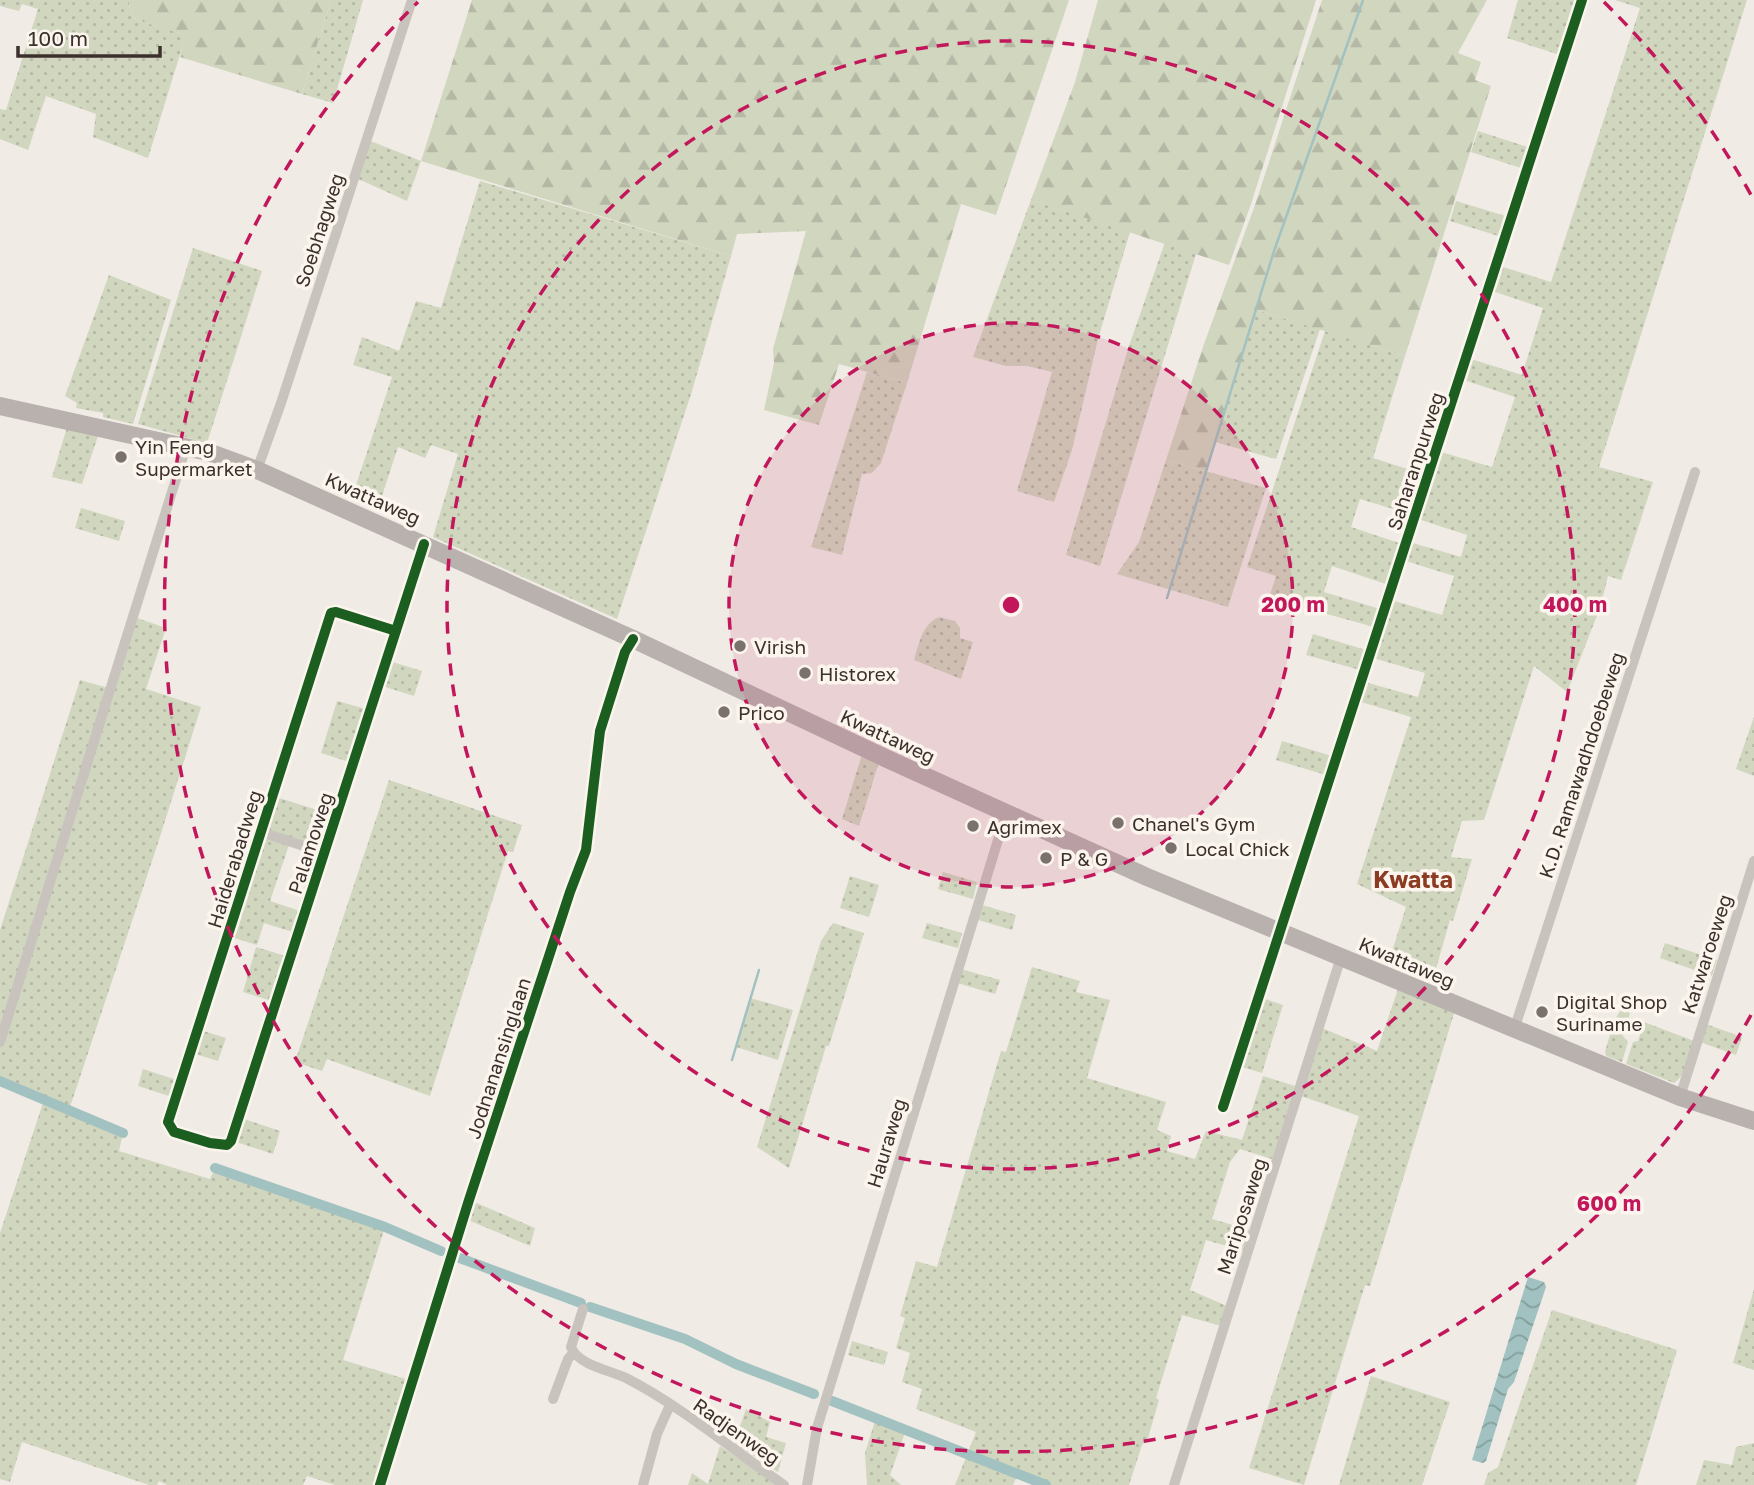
<svg xmlns="http://www.w3.org/2000/svg" width="1754" height="1485" font-family="'Golos Text',sans-serif">
  <defs>
    <pattern id="grass-dots" width="8" height="8" patternUnits="userSpaceOnUse" patternTransform="scale(1.75)"><rect width="8" height="8" fill="#d1d6bf"/><path d="M2 2h.1M6 6h.1" fill="none" stroke="#b4b8a4" stroke-width="1.8" stroke-linecap="round"/></pattern>
    <pattern id="forest-firs" width="22" height="20" patternUnits="userSpaceOnUse" patternTransform="scale(1.75)"><rect width="22" height="20" fill="#d1d6bf"/><path d="M5 1l3.5 6h-7zM16 11l3.5 6h-7z" fill="#b4b8a4"/></pattern>
    <pattern id="water-waves" width="16" height="10" patternUnits="userSpaceOnUse" patternTransform="scale(1.75)"><rect width="16" height="10" fill="#a1c2c1"/><path d="M0 5q4-4 8 0t8 0" fill="none" stroke="#849e9d"/></pattern>
  </defs>
  <rect width="100%" height="100%" fill="#f0ebe5"/>
  <path fill="url(#grass-dots)" d="M 0,0 L 130,0 L 129,6 L 134,19 L 186,35 L 148,158 L 93,137 L 96,114 L 46,96 L 28,150 L 0,139 L 0,109 L 6,110 L 38,9 L 22,4 L 19,11 L 0,6 Z
    M 331,0 L 363,0 L 333,103 L 302,94 Z
    M 1518,0 L 1577,0 L 1560,55 L 1507,38 Z
    M 1615,0 L 1747,0 L 1599,467 L 1653,482 L 1621,580 L 1608,576 L 1600,608 L 1567,692 L 1534,666 L 1484,820 L 1462,821 L 1451,857 L 1472,859 L 1453,921 L 1450,920 L 1433,979 L 1389,961 L 1406,907 L 1357,884 L 1411,717 L 1358,701 L 1365,682 L 1418,697 L 1425,673 L 1373,658 L 1391,600 L 1442,615 L 1454,576 L 1406,561 L 1413,543 L 1461,557 L 1467,535 L 1418,519 L 1441,452 L 1492,467 L 1515,397 L 1464,380 L 1471,359 L 1522,375 L 1543,308 L 1492,291 L 1500,266 L 1551,282 L 1640,8 Z
    M 1478,131 L 1531,148 L 1524,169 L 1471,152 Z
    M 368,140 L 421,161 L 407,201 L 356,178 Z
    M 480,181 L 731,256 L 692,391 L 617,619 L 433,537 L 458,454 L 431,445 L 425,458 L 398,447 L 377,511 L 351,500 L 392,377 L 353,365 L 362,337 L 399,351 L 416,301 L 441,308 Z
    M 1031,200 L 1130,232 L 1098,339 L 1072,450 L 1054,502 L 1017,491 L 1052,372 L 1027,366 L 1006,366 L 973,357 Z
    M 1456,201 L 1509,217 L 1502,237 L 1450,221 Z
    M 1165,242 L 1196,254 L 1100,566 L 1066,555 L 1128,349 Z
    M 193,248 L 262,271 L 207,443 L 138,424 Z
    M 109,275 L 171,300 L 133,424 L 103,417 L 103,413 L 76,408 L 77,403 L 65,396 Z
    M 1256,310 L 1320,329 L 1276,459 L 1215,442 Z
    M 1325,331 L 1405,356 L 1373,458 L 1426,475 L 1413,515 L 1360,499 L 1351,527 L 1402,544 L 1389,585 L 1332,566 L 1324,592 L 1380,609 L 1374,627 L 1269,598 L 1276,576 L 1247,567 Z
    M 867,372 L 907,383 L 881,463 L 872,473 L 862,474 L 842,555 L 811,547 Z
    M 69,421 L 98,436 L 82,484 L 52,477 Z
    M 1166,460 L 1266,488 L 1228,607 L 1117,574 L 1139,542 Z
    M 81,508 L 125,521 L 119,541 L 75,528 Z
    M 939,617 L 955,621 L 960,628 L 960,638 L 973,642 L 961,679 L 914,660 C 919,644 922,624 939,617 Z
    M 137,618 L 166,628 L 146,689 L 201,707 L 157,846 L 69,1110 L 123,1133 L 119,1151 L 210,1179 L 215,1168 L 385,1227 L 343,1360 L 409,1380 L 376,1485 L 335,1485 L 307,1476 L 303,1485 L 167,1485 L 159,1481 L 157,1485 L 149,1485 L 22,1442 L 10,1482 L 0,1479 L 0,1233 L 44,1100 L 0,1081 L 0,930 L 80,680 L 115,690 Z
    M 1313,634 L 1366,650 L 1360,670 L 1306,655 Z
    M 389,661 L 422,671 L 414,696 L 382,686 Z
    M 337,701 L 366,709 L 349,762 L 321,753 Z
    M 1754,717 L 1754,776 L 1736,769 Z
    M 1282,741 L 1332,756 L 1326,775 L 1276,760 Z
    M 863,751 L 880,759 L 859,826 L 842,819 Z
    M 389,780 L 522,825 L 513,852 L 508,851 L 430,1096 L 327,1059 L 322,1071 L 295,1062 Z
    M 276,797 L 333,815 L 321,848 L 269,830 L 267,826 Z
    M 267,838 L 289,845 L 270,901 L 303,912 L 296,933 L 264,923 L 257,945 L 231,937 L 261,841 Z
    M 943,872 L 977,882 L 973,899 L 938,889 Z
    M 850,876 L 879,885 L 869,917 L 840,908 Z
    M 982,905 L 1016,915 L 1012,930 L 978,920 Z
    M 833,923 L 864,933 L 829,1046 L 826,1046 L 789,1168 L 757,1147 L 821,941 Z
    M 927,923 L 962,933 L 958,948 L 922,938 Z
    M 1665,943 L 1717,960 L 1712,976 L 1660,958 Z
    M 256,947 L 289,957 L 275,1002 L 243,992 Z
    M 1032,967 L 1080,981 L 1076,992 L 1110,1000 L 1087,1078 L 1166,1102 L 1157,1130 L 1171,1136 L 1167,1151 L 1195,1159 L 1206,1131 L 1242,1140 L 1263,1076 L 1295,1086 L 1272,1159 L 1240,1149 L 1230,1162 L 1212,1219 L 1250,1230 L 1244,1251 L 1206,1240 L 1190,1290 L 1227,1306 L 1221,1326 L 1182,1315 L 1156,1398 L 1159,1400 L 1148,1438 L 1142,1445 L 1129,1485 L 1046,1485 L 1018,1474 L 1013,1485 L 955,1485 L 976,1432 L 916,1409 L 922,1389 L 902,1382 L 910,1353 L 896,1348 L 905,1318 L 900,1316 L 916,1261 L 937,1267 L 1001,1051 L 1006,1052 Z
    M 961,969 L 1000,980 L 995,994 L 957,983 Z
    M 1400,983 L 1456,1007 L 1370,1286 L 1365,1285 L 1304,1485 L 1249,1468 L 1359,1116 L 1301,1096 L 1322,1028 L 1377,1051 Z
    M 750,998 L 793,1010 L 778,1060 L 736,1047 Z
    M 1262,998 L 1283,1005 L 1262,1073 L 1239,1066 Z
    M 1621,1010 L 1630,1013 L 1623,1036 L 1628,1042 L 1622,1062 L 1606,1056 L 1605,1052 L 1614,1021 Z
    M 1644,1022 L 1694,1041 C 1689,1054 1687,1075 1674,1083 L 1626,1064 L 1633,1042 L 1638,1041 Z
    M 1706,1024 L 1742,1037 L 1736,1055 L 1700,1042 Z
    M 200,1030 L 226,1038 L 218,1061 L 192,1053 Z
    M 143,1069 L 177,1080 L 172,1097 L 138,1086 Z
    M 244,1119 L 280,1131 L 273,1154 L 236,1142 Z
    M 474,1202 L 535,1228 L 530,1246 L 468,1220 Z
    M 1754,1289 L 1754,1370 L 1733,1363 Z
    M 1552,1310 L 1677,1350 L 1636,1485 L 1484,1485 L 1488,1473 L 1498,1467 Z
    M 852,1341 L 888,1352 L 884,1365 L 848,1355 Z
    M 1371,1376 L 1450,1402 L 1422,1485 L 1339,1485 Z
    M 746,1409 L 770,1422 L 766,1437 L 786,1443 L 778,1472 L 734,1443 Z
    M 876,1418 L 906,1430 L 890,1475 L 901,1485 L 867,1485 L 865,1453 Z
    M 1754,1443 L 1754,1485 L 1696,1485 L 1704,1460 L 1732,1465 L 1736,1447 Z
    M 720,1446 L 779,1485 L 688,1485 L 692,1473 L 708,1484 Z"/>
  <path fill="url(#forest-firs)" d="M 130,0 L 331,0 L 302,94 L 180,57 L 185,35 L 134,19 L 129,6 Z
    M 472,0 L 1069,0 L 996,215 L 961,204 L 907,383 L 839,364 L 819,425 L 764,410 L 774,363 L 773,349 L 806,231 L 737,234 L 731,256 L 421,161 Z
    M 1098,0 L 1316,0 L 1251,204 L 1229,265 L 1031,200 L 1075,82 Z
    M 1322,0 L 1487,0 L 1458,53 L 1481,62 L 1475,80 L 1491,86 L 1405,356 L 1256,310 L 1206,471 L 1166,460 L 1204,344 L 1255,205 Z"/>
  <path fill="url(#water-waves)" d="M 1528,1277 L 1544,1282 L 1546,1287 L 1514,1382 L 1508,1389 L 1486,1461 L 1483,1463 L 1472,1460 Z"/>
  <g fill="none" stroke-linecap="round" stroke-linejoin="round">
    <path stroke="#a1c2c1" stroke-width="2.5" d="M 1167,598 L 1274,251 L 1363,0
      M 732,1060 L 759,970"/>
    <path stroke="#a1c2c1" stroke-width="10" d="M 0,1081 L 123,1133
      M 215,1168 L 385,1227 L 441,1251
      M 457,1257 L 581,1303
      M 590,1307 L 685,1339 L 736,1364 L 814,1394
      M 832,1401 L 1046,1485"/>
    <path stroke="#c9c3be" stroke-width="10" d="M 257,470 L 281,403 L 412,0
      M 396,631 L 336,612 L 331,613 L 168,1122 L 174,1132 L 210,1143 L 227,1145 L 231,1141 L 424,544
      M 261,832 L 325,853
      M 1514,1030 L 1695,472
      M 0,1042 L 186,447
      M 1680,1097 L 1754,861
      M 1223,1107 L 1582,0
      M 583,1309 L 571,1347 C 578,1365 609,1370 626,1378 C 681,1406 733,1450 784,1485
      M 553,1399 L 568,1359 L 573,1353
      M 380,1485 L 469,1200 L 570,892 L 586,850 L 600,731 L 625,652 L 633,639
      M 643,1485 L 657,1434 L 670,1405
      M 807,1485 L 817,1428 L 1006,814
      M 1174,1485 L 1341,957"/>
    <path stroke="#b8b1ad" stroke-width="18" d="M 0,406 L 208,452 L 257,470 L 633,639 L 883,757 L 1147,877 L 1680,1097 L 1754,1121"/>
    <g stroke="#fbf5ee" stroke-width="15">
      <path id="cycleway" d="M 396,631 L 336,612 L 331,613 L 168,1122 L 174,1132 L 210,1143 L 227,1145 L 231,1141 L 424,544
        M 1223,1107 L 1582,0
        M 380,1485 L 469,1200 L 570,892 L 586,850 L 600,731 L 625,652 L 633,639"/>
    </g>
    <use href="#cycleway" stroke="#1b5e20" stroke-width="10"/>
  </g>
  <circle cx="1011" cy="605" r="282" fill="#c2185b" fill-opacity=".12"/>
  <g fill="none" stroke="#c2185b" stroke-width="3.5" stroke-dasharray="12 9">
    <circle cx="1011" cy="605" r="282"/>
    <circle cx="1011" cy="605" r="564"/>
    <path d="M1751 1015A846 846 0 1 1 418 2M1604 2A846 846 0 0 1 1751 195"/>
  </g>
  <g fill="#7a716c" stroke="#fbf5ee" stroke-width="2.5">
    <circle cx="121" cy="457" r="7"/>
    <circle cx="740" cy="646" r="7"/>
    <circle cx="805" cy="673" r="7"/>
    <circle cx="724" cy="712" r="7"/>
    <circle cx="1118" cy="823" r="7"/>
    <circle cx="973" cy="826" r="7"/>
    <circle cx="1171" cy="848" r="7"/>
    <circle cx="1046" cy="858" r="7"/>
    <circle cx="1542" cy="1012" r="7"/>
  </g>
  <g text-anchor="middle" dominant-baseline="central" stroke-width="7" stroke-linejoin="round" paint-order="stroke">
    <g font-size="19" fill="#3b302b" stroke="#fbf5ee">
      <text transform="translate(319 230) rotate(-72)">Soebhagweg</text>
      <text transform="translate(1415 461) rotate(-72)">Saharanpurweg</text>
      <text transform="translate(373 498) rotate(24)">Kwattaweg</text>
      <text transform="translate(888 736) rotate(25)">Kwattaweg</text>
      <text transform="translate(1581 765) rotate(-72)">K.D. Ramawadhdoebeweg</text>
      <text transform="translate(310 843) rotate(-72)">Palamoweg</text>
      <text transform="translate(234 859) rotate(-73)">Haiderabadweg</text>
      <text transform="translate(1706 954) rotate(-72)">Katwaroeweg</text>
      <text transform="translate(1407 962) rotate(23)">Kwattaweg</text>
      <text transform="translate(498 1058) rotate(-72)">Jodnanansinglaan</text>
      <text transform="translate(886 1143) rotate(-73)">Hauraweg</text>
      <text transform="translate(1241 1216) rotate(-72)">Mariposaweg</text>
      <text transform="translate(737 1431) rotate(35)">Radjenweg</text>
    </g>
    <g font-size="19" fill="#3b302b" stroke="#fbf5ee" text-anchor="start">
      <text x="135" y="446">Yin Feng<tspan x="135" dy="22">Supermarket</tspan></text>
      <text x="754" y="646">Virish</text>
      <text x="819" y="673">Historex</text>
      <text x="738" y="712">Prico</text>
      <text x="1132" y="823">Chanel's Gym</text>
      <text x="987" y="826">Agrimex</text>
      <text x="1185" y="848">Local Chick</text>
      <text x="1060" y="858">P &amp; G</text>
      <text x="1556" y="1001">Digital Shop<tspan x="1556" dy="22">Suriname</tspan></text>
    </g>
    <g font-size="23" font-weight="bold" fill="#8c3b22" stroke="#fbf5ee">
      <text x="1413" y="879">Kwatta</text>
    </g>
  </g>
  <circle cx="1011" cy="605" r="10" fill="#c2185b" stroke="#fbf5ee" stroke-width="3.5"/>
  <g font-size="21" text-anchor="middle" font-weight="bold" fill="#c2185b" stroke="#fbf5ee" stroke-width="7" stroke-linejoin="round" paint-order="stroke">
    <text x="1293" y="612">200 m</text>
    <text x="1575" y="612">400 m</text>
    <text x="1609" y="1211">600 m</text>
  </g>
  <path d="M18 46v10h142v-10" fill="none" stroke="#3b302b" stroke-width="3.5"/>
  <text x="28" y="46" font-size="21" fill="#3b302b" stroke="#fbf5ee" stroke-width="5" paint-order="stroke">100 m</text>
</svg>
